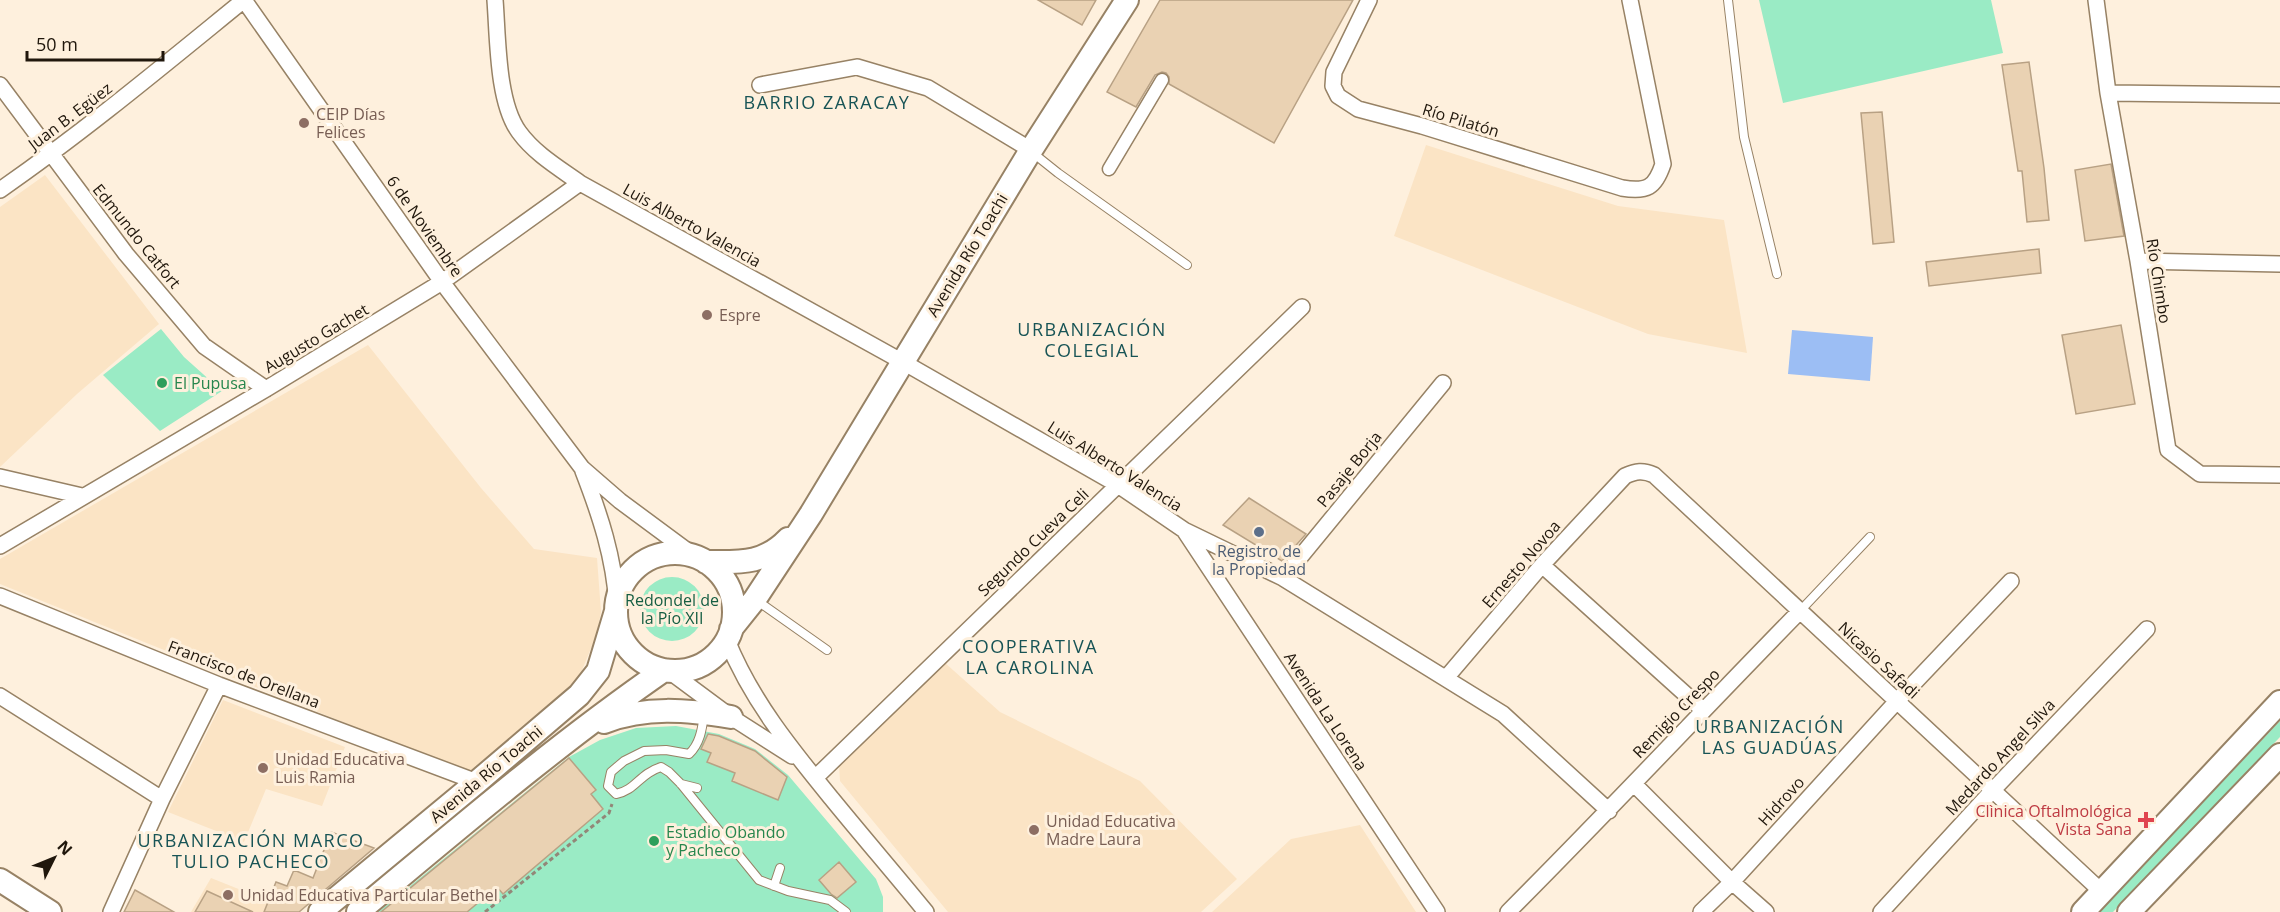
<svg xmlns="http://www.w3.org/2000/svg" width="2280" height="912" font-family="'Open Sans',sans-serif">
  <rect width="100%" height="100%" fill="#fef0dd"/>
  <path fill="#fbe4c5" d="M 1426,145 L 1618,206 L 1724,220 L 1747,353 L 1648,334 L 1394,236 Z
    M 45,175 L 159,324 L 77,394 L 0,467 L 0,207 Z
    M 368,345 L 481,488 L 534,549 L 597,558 L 601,612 L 597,634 L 575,687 L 477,776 L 0,584 L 0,559 Z
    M 944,662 L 1000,712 L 1140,781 L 1237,879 L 1201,912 L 948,912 L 840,781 L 839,764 Z
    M 223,700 L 345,747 L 322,806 L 266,789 L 244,842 L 168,812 Z
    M 1360,825 L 1416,912 L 1212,912 L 1291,839 Z
    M 211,878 L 296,912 L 191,912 Z"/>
  <path fill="#9aebc5" d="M 1759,0 L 1991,0 L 2003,53 L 1783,103 Z
    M 161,329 L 184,357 L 222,391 L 160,431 L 103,375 Z
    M640 609a32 32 0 1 1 64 0a32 32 0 1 1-64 0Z
    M 2280,721 L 2280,737 L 2113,912 L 2099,912 Z
    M 676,726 L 719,734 L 755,749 L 788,775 L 876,879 L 883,897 L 883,912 L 378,912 L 569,757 L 600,740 L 636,728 Z"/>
  <path fill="#9cbef4" d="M 1792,330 L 1873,337 L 1870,381 L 1788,374 Z"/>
  <path fill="#ead2b3" stroke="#b8a184" stroke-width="1.5" d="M 1038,0 L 1096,0 L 1082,25 Z
    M 1160,0 L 1353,0 L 1274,143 L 1169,84 L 1169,77 L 1166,73 L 1162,72 L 1155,75 L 1136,107 L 1107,92 Z
    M 2029,62 L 2044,168 L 2049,220 L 2027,222 L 2022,171 L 2018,171 L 2002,65 Z
    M 1882,112 L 1894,242 L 1873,244 L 1861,113 Z
    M 2111,164 L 2124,236 L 2085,241 L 2075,170 Z
    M 2039,249 L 2041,273 L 1929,286 L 1926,262 Z
    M 2121,325 L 2135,404 L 2076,414 L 2062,335 Z
    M 1249,498 L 1306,534 L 1282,561 L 1223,525 Z
    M 708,734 L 719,736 L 755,751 L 787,777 L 778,800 L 732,781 L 735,773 L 707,762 L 711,753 L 701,749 Z
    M 569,758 L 596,790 L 591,794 L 603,809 L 503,894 L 497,887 L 467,912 L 381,912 Z
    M 331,832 L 374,848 L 299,912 L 264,912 L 276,882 L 287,886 L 294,870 L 313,878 Z
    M 839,862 L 856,882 L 837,898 L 831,894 L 819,880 Z
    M 135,890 L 174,912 L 124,912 Z
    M 207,891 L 253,912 L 195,912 Z"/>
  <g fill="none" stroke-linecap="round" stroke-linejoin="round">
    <g stroke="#978265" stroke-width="10">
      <path id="service" d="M 1728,0 L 1744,137 L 1777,274
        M 1033,153 L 1058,173 L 1187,265
        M 756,600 L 827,650
        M 1800,611 L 1870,537
        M 704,715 C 702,729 700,744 689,754 L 666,750 L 644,751 L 624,761 L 611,772 L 608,786 L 616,794 C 636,790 639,774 661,767 L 669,772 L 681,784 L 759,880 L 788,891 L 830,900 L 846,912
        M 681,784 L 697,788
        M 774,886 L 780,868"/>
    </g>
    <g stroke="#978265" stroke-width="15">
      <path id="pedestrian" d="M 1109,169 L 1162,80"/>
    </g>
    <g stroke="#978265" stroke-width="18">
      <path id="minor" d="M 244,0 L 442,282 L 582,468 L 620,501 L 697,558
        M 495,0 C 498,38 497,102 519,132 C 535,154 559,168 580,183 L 903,362 L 1118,485 L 1184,530 L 1283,578 L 1503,714 L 1609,811
        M 1369,0 L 1334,72 L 1333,86 L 1338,96 L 1358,109 L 1422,126 L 1622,188 C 1647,192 1655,188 1663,164 L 1630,0
        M 2096,0 L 2108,93 L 2138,261 L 2168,450 L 2200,474 L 2280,475
        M 0,85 L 126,254 L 204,346 L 266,389
        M 760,85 L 857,67 L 928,88 L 1031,150
        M 2108,93 L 2280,95
        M 0,190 C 85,131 164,65 244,0
        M 2138,261 L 2280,264
        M 583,471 C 600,515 614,557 617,605
        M 0,477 L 82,496
        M 1184,530 L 1437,912
        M 0,546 L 266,389 L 442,282 L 580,183
        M 1542,565 L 1703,710
        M 1283,578 L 1443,383
        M 0,596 L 219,685 L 477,782
        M 727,640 C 751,700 792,750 832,799 C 863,837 895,874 926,912
        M 669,671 L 731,717 L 792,756
        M 1446,678 L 1542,565 L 1625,476 C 1636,471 1643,470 1654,475 L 2102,892
        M 0,696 L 162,799
        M 815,778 L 1302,307
        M 1634,784 L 1732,882 L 1766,912
        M 111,912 L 162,799 L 219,685
        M 1508,912 C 1607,813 1702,711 1800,611
        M 1701,912 L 1732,882 L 1897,701 L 2011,581
        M 1881,912 L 1992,791 L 2147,629"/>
    </g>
    <g stroke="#978265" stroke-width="26">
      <path id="secondary" d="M616 612a59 59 0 1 1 118 0a59 59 0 1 1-118 0Z
        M 706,562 C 739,562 763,565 788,539
        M 731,629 L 755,599 L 811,514 L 1031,150 L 1127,0
        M 604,722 C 646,706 687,710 731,717
        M 0,880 L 50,912
        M 320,912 L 477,782 L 579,695 L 598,671 L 616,611
        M 358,912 C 458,829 557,744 664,670
        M 2083,912 L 2280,702
        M 2129,912 L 2280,755"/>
    </g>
    <path stroke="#928778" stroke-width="3" stroke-dasharray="4.5 3" stroke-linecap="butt" d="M 485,912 L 609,813 L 612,804"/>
    <use href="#service" stroke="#fff" stroke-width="8"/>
    <use href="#pedestrian" stroke="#fff" stroke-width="12"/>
    <use href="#minor" stroke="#fff" stroke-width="15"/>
    <use href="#secondary" stroke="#fff" stroke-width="22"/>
  </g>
  <g fill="#8d6e63" stroke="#fef0dd" stroke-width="2">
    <circle cx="304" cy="123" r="6"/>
    <circle cx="707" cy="315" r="6"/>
    <circle cx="263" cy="768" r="6"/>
    <circle cx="1034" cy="830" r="6"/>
    <circle cx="228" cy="895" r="6"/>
  </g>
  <g fill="#2e9e5b" stroke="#fef0dd" stroke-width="2">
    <circle cx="162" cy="383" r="6"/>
    <circle cx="654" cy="841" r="6"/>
  </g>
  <circle fill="#5c6f8a" stroke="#fef0dd" stroke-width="2" cx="1259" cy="532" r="6"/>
  <path fill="#e0444e" stroke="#fef0dd" stroke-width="2" d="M2143 811h6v6h6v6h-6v6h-6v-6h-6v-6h6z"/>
  <g text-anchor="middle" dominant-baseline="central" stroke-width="6" stroke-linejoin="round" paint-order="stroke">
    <g font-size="16" fill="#785e54" stroke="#fef0dd" text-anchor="start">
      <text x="316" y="114">CEIP Días<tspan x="316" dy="18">Felices</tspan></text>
      <text x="719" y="315">Espre</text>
      <text x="275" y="759">Unidad Educativa<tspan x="275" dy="18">Luis Ramia</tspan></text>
      <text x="1046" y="821">Unidad Educativa<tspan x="1046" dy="18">Madre Laura</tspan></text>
      <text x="240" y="895">Unidad Educativa Particular Bethel</text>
    </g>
    <g font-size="16" fill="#20170c" stroke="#fef0dd">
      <text transform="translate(70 116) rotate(-37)">Juan B. Egüez</text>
      <text transform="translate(1461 120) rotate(17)">Río Pilatón</text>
      <text transform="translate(692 225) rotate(29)">Luis Alberto Valencia</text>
      <text transform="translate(425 226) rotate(55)">6 de Noviembre</text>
      <text transform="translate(137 236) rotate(51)">Edmundo Catfort</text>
      <text transform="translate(967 255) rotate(-59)">Avenida Río Toachi</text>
      <text transform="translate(2159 281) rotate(81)">Río Chimbo</text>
      <text transform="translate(316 338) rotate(-31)">Augusto Gachet</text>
      <text transform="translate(1115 466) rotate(32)">Luis Alberto Valencia</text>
      <text transform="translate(1349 469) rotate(-51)">Pasaje Borja</text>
      <text transform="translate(1033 542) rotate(-44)">Segundo Cueva Celi</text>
      <text transform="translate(1521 564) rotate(-49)">Ernesto Novoa</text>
      <text transform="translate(1879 660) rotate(43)">Nicasio Safadi</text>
      <text transform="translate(244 674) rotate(21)">Francisco de Orellana</text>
      <text transform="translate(1326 711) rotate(57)">Avenida La Lorena</text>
      <text transform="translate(1676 713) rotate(-46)">Remigio Crespo</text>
      <text transform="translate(2000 757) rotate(-47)">Medardo Angel Silva</text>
      <text transform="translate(486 774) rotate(-40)">Avenida Río Toachi</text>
      <text transform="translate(1781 801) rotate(-48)">Hidrovo</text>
    </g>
    <g font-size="16" fill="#27864d" stroke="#fef0dd" text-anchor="start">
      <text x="174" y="383">El Pupusa</text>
      <text x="666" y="832">Estadio Obando<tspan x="666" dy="18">y Pacheco</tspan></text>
    </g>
    <g font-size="16" fill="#4e5e75" stroke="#fef0dd">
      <text x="1259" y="551">Registro de<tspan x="1259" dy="18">la Propiedad</tspan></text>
    </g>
    <g font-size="16" fill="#165e43" stroke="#fef0dd">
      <text x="672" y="600">Redondel de<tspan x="672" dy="18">la Pío XII</tspan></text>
    </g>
    <g font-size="16" fill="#be3a42" stroke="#fef0dd" text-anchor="end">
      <text x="2132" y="811">Clìnica Oftalmológica<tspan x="2132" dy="18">Vista Sana</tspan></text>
    </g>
    <g font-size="18" letter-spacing="1.5" fill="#185456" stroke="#fef0dd">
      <text x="827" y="102">BARRIO ZARACAY</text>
      <text x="1092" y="329">URBANIZACIÓN<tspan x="1092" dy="21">COLEGIAL</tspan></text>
      <text x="1030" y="646">COOPERATIVA<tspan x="1030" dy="21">LA CAROLINA</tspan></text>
      <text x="1770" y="726">URBANIZACIÓN<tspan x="1770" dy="21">LAS GUADÚAS</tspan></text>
      <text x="251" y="840">URBANIZACIÓN MARCO<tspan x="251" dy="21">TULIO PACHECO</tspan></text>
    </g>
  </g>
  <g transform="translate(54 858) rotate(47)" stroke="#fef0dd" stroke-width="4.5" paint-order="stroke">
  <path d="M0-4.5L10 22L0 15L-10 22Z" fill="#20170c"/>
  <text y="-9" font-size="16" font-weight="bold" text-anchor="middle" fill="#20170c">N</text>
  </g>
  <path d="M27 51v9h136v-9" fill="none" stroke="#20170c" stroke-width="3"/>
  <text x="36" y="51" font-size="18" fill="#20170c" stroke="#fef0dd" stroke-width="4.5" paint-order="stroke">50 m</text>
</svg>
